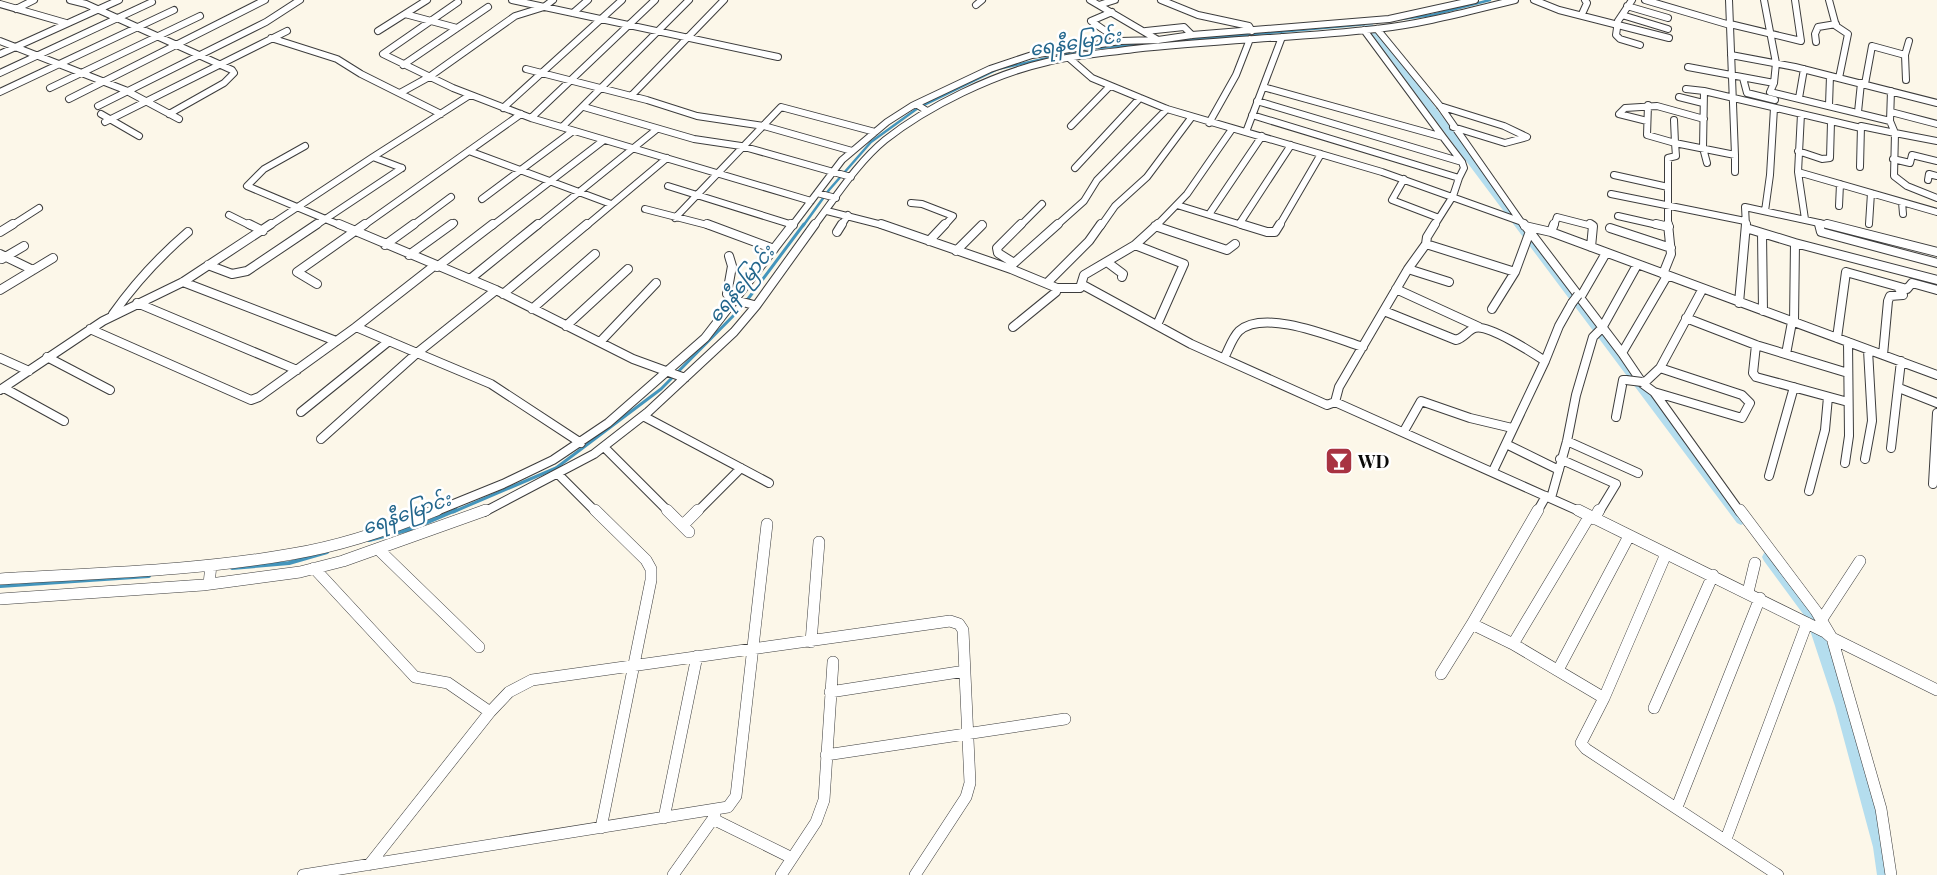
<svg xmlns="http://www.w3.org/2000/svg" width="1937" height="875" font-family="'Playfair Display','Noto Sans Myanmar',serif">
  <rect width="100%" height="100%" fill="#fcf7e9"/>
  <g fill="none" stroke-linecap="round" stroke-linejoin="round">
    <path stroke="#4495bc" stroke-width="2.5" d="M 1401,19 L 1432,15 L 1490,0
      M 1167,42 L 1367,24
      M 803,226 L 829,190 L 871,142 L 918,108 L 998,69 L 1088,49 L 1153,43"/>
    <path stroke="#4495bc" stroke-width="3" d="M 453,512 L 556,468 L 661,389 L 742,307 L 804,224"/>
    <path stroke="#4495bc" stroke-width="4" d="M 369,540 L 414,528 L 456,510
      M 232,568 L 289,563 L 327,552
      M 0,586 L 149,576"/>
    <path fill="#b4ddee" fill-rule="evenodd" d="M 1365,22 L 1371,22 L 1745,517 L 1747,520 L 1745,523 L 1741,525 L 1737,523 L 1365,26 Z
      M 1768,552 L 1772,553 L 1818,615 L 1849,706 L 1887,847 L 1893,875 L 1877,875 L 1873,847 L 1835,706 L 1806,618 L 1764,561 L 1762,557 L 1764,553 Z"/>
    <g stroke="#3d3d3d" stroke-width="8">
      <path id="minor-far2" d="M 70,0 L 86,4 L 232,70 L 234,73 L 224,83 L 169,114
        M 512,0 L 778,57
        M 1090,0 L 1158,40
        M 1161,0 L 1198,15 L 1249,26 L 1252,31
        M 1534,0 L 1559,10 L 1669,38
        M 1632,0 L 1618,21 L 1616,35 L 1620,39 L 1640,45
        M 1645,0 L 1730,25
        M 1829,0 L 1836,26 L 1848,34 L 1839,78
        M 458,2 L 383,54 L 453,88 L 531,118 L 811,201
        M 0,4 L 66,23
        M 976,5 L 982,0
        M 1099,5 L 1115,0
        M 1627,6 L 1668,18
        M 16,9 L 34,0
        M 1112,12 L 1091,21 L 1120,41
        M 573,13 L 588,0
        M 405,14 L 457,28
        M 1582,14 L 1587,3 L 1585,0
        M 1622,15 L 1668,29
        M 1730,24 L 1801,41 L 1795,0
        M 1377,29 L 1440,106 L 1524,226
        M 1364,30 L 1443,137
        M 378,31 L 427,0
        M 1146,31 L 1184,27 L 1192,35
        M 271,38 L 337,59 L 361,74 L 441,114
        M 0,41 L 125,90 L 179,119
        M 1816,42 L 1815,34 L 1818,27 L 1836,24
        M 0,54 L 119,0
        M 1731,55 L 1795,67 L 1937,103
        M 1905,55 L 1909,41
        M 1069,58 L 1092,78 L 1167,109 L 1382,172 L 1522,222
        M 403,65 L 488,7
        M 1688,67 L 1774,83 L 1776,63 L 1764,0
        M 526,69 L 647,100 L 697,116 L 764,126 L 852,151
        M 0,73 L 152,2
        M 1743,78 L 1747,93 L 1775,100
        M 1774,83 L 1770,92 L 1890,121
        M 1865,84 L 1872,46 L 1905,55 L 1906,80
        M 1263,87 L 1443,137 L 1462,162
        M 50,88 L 200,16
        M 1686,89 L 1704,91 L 1861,128
        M 1704,91 L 1703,148 L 1707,163
        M 1891,91 L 1890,121 L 1895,133 L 1937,141
        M 0,92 L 174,10
        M 400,93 L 429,77 L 515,16 L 544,7 L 553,0
        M 631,96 L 724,0
        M 1679,97 L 1703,103
        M 1799,98 L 1804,69
        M 69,99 L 265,0
        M 1257,101 L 1462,162 L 1464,168 L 1459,178
        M 916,104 L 990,69 L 1032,55 L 1120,41 L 1158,40 L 1192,35 L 1389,19 L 1475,0
        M 1648,105 L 1647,135 L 1675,143 L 1676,156 L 1668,158 L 1668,226
        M 1829,105 L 1830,76
        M 98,106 L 266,22 L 300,0
        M 1440,106 L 1504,126 L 1527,137 L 1505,143 L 1453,127
        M 584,107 L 694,139 L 741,146 L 851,177
        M 503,108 L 622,0
        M 1858,112 L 1861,83
        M 1891,112 L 1937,124
        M 101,114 L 139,136
        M 1801,114 L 1798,172 L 1937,212
        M 1252,115 L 1459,178 L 1453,196 L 1434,226
        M 531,118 L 655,0
        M 1674,120 L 1675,143 L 1735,155 L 1729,0
        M 1647,121 L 1619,114 L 1625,108 L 1657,106 L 1704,119
        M 105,122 L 287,31
        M 1209,123 L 1236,75 L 1250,39
        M 1071,126 L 1110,86
        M 562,127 L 689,0
        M 1246,132 L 1282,37
        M 305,146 L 264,169 L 247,186 L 342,226
        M 469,151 L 611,204
        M 1798,151 L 1822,159 L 1830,158 L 1831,122
        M 1735,155 L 1735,172
        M 373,157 L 470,95
        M 1893,159 L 1910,163 L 1912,155 L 1937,161
        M 1860,167 L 1861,126 L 1895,133 L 1894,176 L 1907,186 L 1937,198
        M 1075,168 L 1140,98
        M 1798,172 L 1805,219
        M 1614,175 L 1668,187
        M 1404,179 L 1392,200 L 1439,218
        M 1928,180 L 1929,174 L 1937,176
        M 668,186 L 793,225
        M 817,193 L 836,198
        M 1611,194 L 1745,221
        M 482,199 L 573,131
        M 1902,202 L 1903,214
        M 911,203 L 922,204 L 953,216 L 944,226
        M 1177,205 L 1245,226
        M 1839,206 L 1840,184
        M 645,209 L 711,226
        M 827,211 L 886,226
        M 1765,211 L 1770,175 L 1774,108
        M 1210,213 L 1262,136
        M 229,215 L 251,226
        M 1618,216 L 1662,226
        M 675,218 L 781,107 L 875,132
        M 1240,223 L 1291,145
        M 1819,223 L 1820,226
        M 1869,224 L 1871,193
        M 11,226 L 39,208
        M 269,226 L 373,157 L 402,168
        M 315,226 L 402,168
        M 363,226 L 521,114
        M 412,226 L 451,197
        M 450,226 L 454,223
        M 492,226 L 604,140
        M 537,226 L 657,129
        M 586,226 L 667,158
        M 792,226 L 842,160 L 887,122 L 912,106 L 916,104 L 927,111
        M 814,226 C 836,197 857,163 885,140 C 928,106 994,74 1047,62 C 1076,55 1105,53 1134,49 C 1215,40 1296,38 1376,29 C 1423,24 1469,11 1515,0
        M 841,226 L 848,215
        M 1020,226 L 1042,204
        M 1056,226 L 1084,201 L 1097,180 L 1167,109
        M 1101,226 L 1115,206 L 1147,177 L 1191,118
        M 1156,226 L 1187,194 L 1232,129
        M 1279,226 L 1321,154
        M 1554,226 L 1557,217 L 1592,226
        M 1746,226 L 1745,207 L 1833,226"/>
    </g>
    <g stroke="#3d3d3d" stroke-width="10">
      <path id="minor-far1" d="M 249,224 L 263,231
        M 339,224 L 496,290 L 633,359 L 685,378
        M 707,224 L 774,249
        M 791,224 L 793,225
        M 881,224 L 1011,269 L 1057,288 L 1080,288 L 1083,285 L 1191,344 L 1327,405 L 1335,402 L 1581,512
        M 1241,224 L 1267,232 L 1275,232 L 1280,224
        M 1524,224 L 1622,353 L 1643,384 L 1654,392 L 1740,512
        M 1590,224 L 1593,226 L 1591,247
        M 1656,224 L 1669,227
        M 1819,224 L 1821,232 L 1937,263
        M 1827,224 L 1937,252
        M 1155,226 L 1227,250 L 1235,244
        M 1525,226 L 1551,232 L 1937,375
        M 1610,228 L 1671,248
        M 1746,228 L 1795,243 L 1794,323
        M 0,232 L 13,224
        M 837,232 L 842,224
        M 1551,232 L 1554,224
        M 1762,233 L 1763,311
        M 929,241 L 945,224
        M 1795,243 L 1937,280
        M 1426,244 L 1515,272
        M 385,245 L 414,224
        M 1135,245 L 1184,264 L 1157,325
        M 956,251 L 982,225
        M 0,254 L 33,270
        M 409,255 L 452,224
        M 729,256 L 732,266 L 727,294 L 735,300 L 754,305
        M 2,259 L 24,246
        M 1107,262 L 1123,274 L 1122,277
        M 1014,263 L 998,253 L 997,248 L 1021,224
        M 208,265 L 232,274 L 247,271 L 317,224
        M 434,266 L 356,327 L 417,353 L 496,290
        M 437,267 L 493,224
        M 1011,269 L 1013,264 L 1058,224
        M 1408,269 L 1449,282
        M 1663,274 L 1671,254 L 1668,224
        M 470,279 L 538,224
        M 183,282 L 336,341
        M 1047,283 L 1089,241 L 1101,224
        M 317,284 L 297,272 L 365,224
        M 1080,288 L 1084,275 L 1135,245 L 1158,224
        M 1396,289 L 1479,327
        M 0,290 L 53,258
        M 503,294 L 587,224
        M 1578,295 L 1580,298 L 1606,253
        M 137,303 L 297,370
        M 1739,303 L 1746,224
        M 532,309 L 595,254
        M 1492,309 L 1515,272 L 1529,234
        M 1384,311 L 1456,340 C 1464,338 1468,330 1475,328 C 1488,324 1533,353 1545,361
        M 113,314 C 135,283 160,256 188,232
        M 1686,318 L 1756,345 L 1848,373
        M 566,326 L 628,269
        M 1013,327 L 1056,292 L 1057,288
        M 90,329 L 251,400 L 259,397 L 356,327
        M 1837,338 L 1846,272 L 1907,289 L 1912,283 L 1937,290
        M 600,342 L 656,283
        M 1756,345 L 1753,373 L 1756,377 L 1848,402
        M 1622,353 L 1667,276
        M 1786,354 L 1792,322
        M 1883,355 L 1888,301 L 1890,296 L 1903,295 L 1898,287
        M 47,357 L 110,390
        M 0,358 L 29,371
        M 1224,358 C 1229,349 1232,338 1239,331 C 1265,308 1334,338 1363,347
        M 1642,382 L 1643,384 L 1660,368 L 1702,290
        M 4,388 L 64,421
        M 1899,388 L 1937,403
        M 0,390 L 103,321 L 183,282 L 271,224
        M 1654,392 L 1742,418 L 1750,403 L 1742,395 L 1660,368
        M 1335,402 L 1339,387 L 1408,269 L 1426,244 L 1427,237 L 1435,224
        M 301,412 L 389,341
        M 643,416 L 769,483
        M 1616,417 L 1623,380 L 1626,380
        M 1404,431 L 1421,401 L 1470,418 L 1512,428
        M 321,439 L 417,353 L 491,384 L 581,443
        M 1567,441 L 1638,473
        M 1506,444 L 1559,470
        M 604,447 L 669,512
        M 1891,448 L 1901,361
        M 1560,459 L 1616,484 L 1599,512
        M 1865,459 L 1872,421 L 1868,350
        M 1845,463 L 1849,436 L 1848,342
        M 1493,471 L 1545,361 L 1559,326 L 1572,303
        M 558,474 L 596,512
        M 1769,476 L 1794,387
        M 1933,484 L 1937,413
        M 1809,491 L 1825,430 L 1828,397
        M 1551,498 L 1567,441 L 1576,395 L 1593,337 L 1602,328 L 1637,265
        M 434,512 L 503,484 L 553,460 L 608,423 L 705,338 L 793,224
        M 484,512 L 594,454 L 648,412 L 734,332 L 756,306 L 815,224
        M 697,512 L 741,468
        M 1537,512 L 1546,496"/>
    </g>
    <g stroke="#3d3d3d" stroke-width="12">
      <path id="minor" d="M 595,510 L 646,560 L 651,569 L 651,580 L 601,828
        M 667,510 L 689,532
        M 1538,510 L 1472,624 L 1513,644 L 1604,698
        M 1578,510 L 1825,632 L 1832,638 L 1937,690
        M 1740,510 L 1816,611 L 1832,638 L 1881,809 L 1891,875
        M 1594,519 L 1599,510
        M 683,525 L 698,510
        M 378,549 L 479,647
        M 1666,554 L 1604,698 L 1581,743 L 1586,749 L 1778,875
        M 314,568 L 415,677 L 448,683 L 490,712
        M 0,579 C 97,573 196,571 292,554 C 341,546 391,529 437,510
        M 209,584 L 211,565
        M 1748,592 L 1755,563
        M 0,599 L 203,585 L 300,572 L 343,561 L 486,510
        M 1822,619 L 1860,561
        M 811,642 L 819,542
        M 1513,644 L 1589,517
        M 1558,670 L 1629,536
        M 1441,674 L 1472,624
        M 830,692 L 965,671
        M 1654,708 L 1713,575
        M 826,755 L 1065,719
        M 1677,807 L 1760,598
        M 664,818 L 697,656
        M 713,819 L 792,858
        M 1726,839 L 1807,623
        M 369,865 L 490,712 L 509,692 L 532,680 L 950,621 L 959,624 L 963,630 L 970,783 L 966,797 L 915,875
        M 303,875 L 728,807 L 736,796 L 767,524
        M 673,875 L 715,816
        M 781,875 L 816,822 L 824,800 L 833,662"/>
    </g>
    <use href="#minor-far2" stroke="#fff" stroke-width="6"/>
    <use href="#minor-far1" stroke="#fff" stroke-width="8"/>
    <use href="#minor" stroke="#fff" stroke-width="11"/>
    <g stroke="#3d3d3d" stroke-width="10" stroke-linecap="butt">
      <path id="minor-bridge" d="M 1572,303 L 1578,295
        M 1626,380 L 1642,382"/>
    </g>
    <use href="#minor-bridge" stroke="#fff" stroke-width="8"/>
  </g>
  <defs>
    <g id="bar-square" transform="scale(1.4375)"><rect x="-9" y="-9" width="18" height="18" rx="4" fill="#a83342" stroke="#fff"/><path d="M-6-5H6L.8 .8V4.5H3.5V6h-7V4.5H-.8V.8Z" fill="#fff"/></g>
  </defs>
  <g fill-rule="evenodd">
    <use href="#bar-square" x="1339" y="461"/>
  </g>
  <g text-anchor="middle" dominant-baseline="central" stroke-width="5" stroke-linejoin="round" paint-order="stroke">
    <g font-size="18" font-weight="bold" fill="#0a0a0a" stroke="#fff" text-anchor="start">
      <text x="1358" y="461">WD</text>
    </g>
    <g font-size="19" font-style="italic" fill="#23668c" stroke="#fff">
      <text transform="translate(1075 41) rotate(-9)">ရေနီမြောင်း</text>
      <text transform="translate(740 283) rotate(-51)">ရေနီမြောင်း</text>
      <text transform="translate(406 512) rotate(-19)">ရေနီမြောင်း</text>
    </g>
  </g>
</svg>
